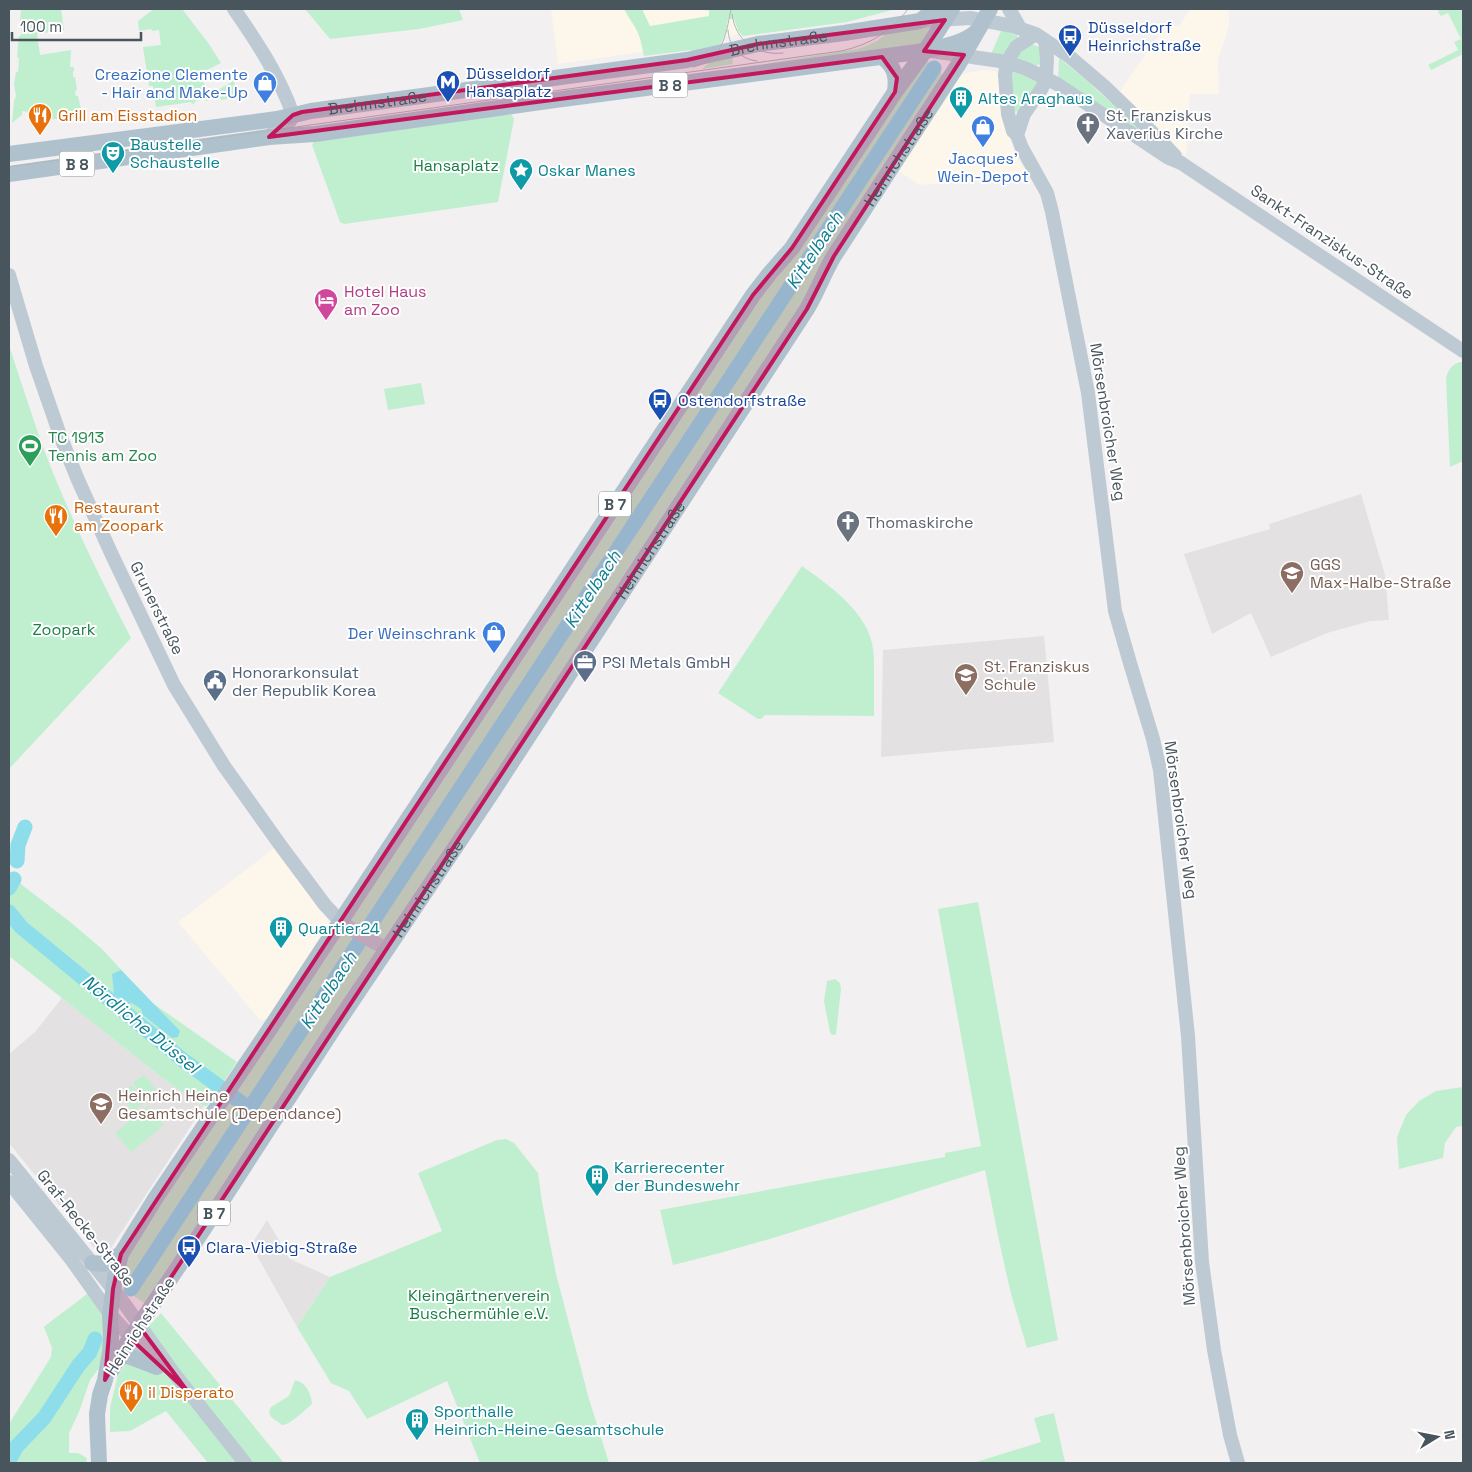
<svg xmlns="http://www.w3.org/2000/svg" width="1472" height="1472" font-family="'Space Grotesk',sans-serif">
  <rect width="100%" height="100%" fill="#f2f0f0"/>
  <path fill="#fcf6eb" d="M 551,9 L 891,9 L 748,32 L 690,45 L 558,64 Z
    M 1190,9 L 1229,9 L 1229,26 L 1218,60 L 1219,94 L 1190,94 L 1186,156 L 1120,91 L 1165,26 L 1179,26 Z
    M 983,70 L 996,71 L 1003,90 L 1008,131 L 1015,155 L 1029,175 L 919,185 L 897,170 L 957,75 Z
    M 274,848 L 324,912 L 329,921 L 329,927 L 268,1019 L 260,1020 L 178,922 Z"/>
  <path fill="#e3e1e2" d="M 1361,494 L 1385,575 L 1389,620 L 1370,621 L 1327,633 L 1271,657 L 1251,613 L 1212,634 L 1184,554 L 1270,529 L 1269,524 Z
    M 1044,636 L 1054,742 L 881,757 L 883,650 Z
    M 62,998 L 170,1084 L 204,1106 L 107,1254 L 99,1254 L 9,1143 L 9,1054 L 35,1032 Z
    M 267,1220 L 290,1259 L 330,1277 L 297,1327 L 251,1245 Z"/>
  <path fill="#c0efcf" d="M 21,9 L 61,9 L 64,30 L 37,34 L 40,55 L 71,50 L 70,67 L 74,67 L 74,71 L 73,72 L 73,77 L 75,77 L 77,90 L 75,91 L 76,96 L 78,96 L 81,109 L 73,110 L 73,112 L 64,114 L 64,118 L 47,120 L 46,113 L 42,113 L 42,119 L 30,120 L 29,112 L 22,111 L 22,115 L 12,123 L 14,101 L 16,96 L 14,84 L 16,72 L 18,72 L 19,58 L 17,57 L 19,36 L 21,36 L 22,21 L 20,21 Z
    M 154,9 L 182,9 L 209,44 L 221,63 L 199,74 L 209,93 L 213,93 L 233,81 L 239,90 L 241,89 L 244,94 L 227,96 L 227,99 L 221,100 L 220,97 L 205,101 L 204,99 L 195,101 L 195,103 L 192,104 L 191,102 L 156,107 L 153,86 L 149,86 L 143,47 L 161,45 L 159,30 L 152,31 L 151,29 L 139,31 L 138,21 Z
    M 305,9 L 459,9 L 463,20 L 419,29 L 330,39 Z
    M 624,9 L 642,9 L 650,26 L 709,16 L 709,9 L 896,9 L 847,22 L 743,36 L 738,31 L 734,19 L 728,19 L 726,32 L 719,48 L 692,55 L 691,50 L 644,56 C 642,47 641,39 637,31 C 633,23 628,17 624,9 Z
    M 1439,9 L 1463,9 L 1463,54 L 1431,70 L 1428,65 L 1458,50 L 1454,42 L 1461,39 L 1448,13 L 1441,16 L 1438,12 Z
    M 934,25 L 924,45 L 770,65 L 769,63 L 857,49 L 866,46 L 877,41 L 889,31 Z
    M 1002,29 L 1017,35 L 1018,39 L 1006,58 L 991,54 Z
    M 1032,44 L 1039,47 L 1041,63 L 1034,67 L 1017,58 L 1018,50 Z
    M 732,54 L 733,64 L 702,69 L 710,62 Z
    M 1059,58 L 1086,80 L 1141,130 L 1138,133 L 1058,80 Z
    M 921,61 L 927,61 L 940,70 L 943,78 L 817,289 L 146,1304 C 138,1300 122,1287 120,1277 C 119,1271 123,1262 124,1256 L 754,296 Z
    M 1009,66 L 1041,80 L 1018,111 L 1013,112 Z
    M 510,114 L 512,115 L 514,119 L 498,202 L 344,224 L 340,222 L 312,145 L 314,142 Z
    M 9,345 C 20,379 31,413 43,447 C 68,513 99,576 131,638 L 9,769 Z
    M 1460,362 L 1463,362 L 1463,461 L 1450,467 L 1446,379 C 1448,370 1451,365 1460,362 Z
    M 421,383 L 425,404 L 388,410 L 384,389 Z
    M 802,566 C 828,584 865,611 872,643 C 874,652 874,661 874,670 C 874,686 874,701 874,716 L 765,715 L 761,719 L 758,719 L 718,693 Z
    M 9,875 L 69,921 L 102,949 L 151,1002 L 237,1062 L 207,1106 L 204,1106 L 170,1084 L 9,956 Z
    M 978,902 L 1058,1340 L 1027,1348 L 1011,1294 L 998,1236 L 985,1170 C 881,1202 779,1240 673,1265 L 660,1210 L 945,1157 L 945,1153 L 981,1146 L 938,909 Z
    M 835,979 L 840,983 L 841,989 L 836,1034 L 832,1035 L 830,1032 L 824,1001 L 827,981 Z
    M 144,1075 L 157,1091 L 146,1100 L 133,1083 Z
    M 131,1085 L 145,1102 L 133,1111 L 120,1094 Z
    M 1463,1087 L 1463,1126 L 1456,1127 L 1445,1143 L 1443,1158 L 1399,1169 L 1397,1137 L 1406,1115 L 1419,1101 L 1436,1091 Z
    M 148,1106 L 164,1125 L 131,1152 L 115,1133 Z
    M 506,1139 L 514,1143 L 538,1173 L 542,1202 L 556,1274 L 589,1399 L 609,1463 L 480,1463 L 447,1381 L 367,1419 L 349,1391 L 331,1383 L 297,1327 L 330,1277 L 442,1231 L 418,1173 L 497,1140 Z
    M 88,1293 L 106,1318 L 103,1363 L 90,1380 L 79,1412 L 69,1433 L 69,1453 L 78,1453 L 87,1458 L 86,1463 L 9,1463 L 9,1424 L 51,1357 L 52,1348 L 44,1327 C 58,1315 74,1305 88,1293 Z
    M 161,1313 L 284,1463 L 208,1463 L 166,1411 L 130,1431 L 110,1432 L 110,1408 L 117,1378 L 148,1327 Z
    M 295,1380 C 307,1383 311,1394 312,1404 C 306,1409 289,1426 282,1425 C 280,1424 277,1421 275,1420 C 269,1416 268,1413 271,1407 L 289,1396 Z
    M 1054,1413 L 1065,1462 L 1071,1463 L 973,1463 L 1041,1442 L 1034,1418 Z"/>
  <path fill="#8eddeb" d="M 121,970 L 180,1031 L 178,1037 L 172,1038 L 143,1015 L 141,1009 L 132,1003 L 128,1004 L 114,994 L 112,974 Z"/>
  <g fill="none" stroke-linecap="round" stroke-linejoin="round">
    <path stroke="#8eddeb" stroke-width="15" d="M 17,861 L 18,845 L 25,827
      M 9,888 L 14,879
      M 9,912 L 21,927 L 183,1060 L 250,1109
      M 131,1289 L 934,68
      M 9,1460 L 17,1446 L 44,1418 L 78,1366 L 90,1352 L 95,1339"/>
    <path stroke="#becad3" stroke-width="14" d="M 234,9 C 257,42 280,77 293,115 L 290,121 L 276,129 L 269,137
      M 1009,9 L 1020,28
      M 920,21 L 970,18 L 1013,26 L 1036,34 L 1070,57 L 1104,86 L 1160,140 L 1175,156
      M 1036,34 L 1016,47 L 1007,62 L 1005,75 L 1008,114 L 1013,131 L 1017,135 L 1022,148 L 1047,193 L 1052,212 L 1088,393 L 1115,611 L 1130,663 L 1153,739 L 1160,770 L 1188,1036 L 1202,1262 L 1214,1350 L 1230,1435 L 1238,1463
      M 931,51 L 1007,62 L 1027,69 L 1057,84 L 1167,157 L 1181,163 L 1463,351
      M 1017,135 L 1024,114 L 1042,88 L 1046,78 L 1047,59 L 1045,40
      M 9,275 L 36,366 L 61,438 L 78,480 L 112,555 L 174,685 L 224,766 L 281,846 L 325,905 L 340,921 L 350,928 L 370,940 L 387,949
      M 9,1160 L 121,1299 L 173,1372 L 245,1463
      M 9,1182 L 71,1259 L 110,1314 L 156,1366"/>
    <g stroke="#b0c1ce" stroke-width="16">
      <path d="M 882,57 C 895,67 897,76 895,92"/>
      <path id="s1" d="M 9,154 L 277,119 L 311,111 L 687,60 L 758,44 L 844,33 L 920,21 L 935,9"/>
      <path d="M 9,174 L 269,137 L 315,134 L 555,100 L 925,51 C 943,46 962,44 976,32"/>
      <path d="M 92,1263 L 104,1264 L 121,1254"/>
      <path d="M 117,1360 L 124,1356 L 128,1356 L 157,1367"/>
      <path id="s2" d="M 112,1370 L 125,1346 L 203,1230 L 336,1025 L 491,794 L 807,309 C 817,292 824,273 834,256 L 958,65 L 990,9"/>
      <path d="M 99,1463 L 97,1414 L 100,1395 L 105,1380 L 110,1352 L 111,1337 L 110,1314 L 115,1277 L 121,1254 L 155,1199 L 269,1030 L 753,295 L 770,273 L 792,248 L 895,92 L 925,51 L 952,9"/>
    </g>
    <path stroke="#b2b6ba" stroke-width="1" d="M 732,14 C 735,40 756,56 783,53
      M 728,30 C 729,47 740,59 757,61
      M 693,67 C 723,60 726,35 731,9
      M 9,167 L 841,51 C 869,45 891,32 908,9"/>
  </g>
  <path fill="#c2185b" fill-opacity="0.2" stroke="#c2185b" stroke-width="4" stroke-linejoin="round" d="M 945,20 L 924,51 L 964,55 L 834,256 L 807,309 L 139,1326 L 188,1392 L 130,1338 L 105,1380 L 113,1289 L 121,1254 L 753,295 L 792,248 L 895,92 L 897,78 L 882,57 L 269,137 L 293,115 L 302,112 L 687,60 L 758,44 Z"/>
  <defs>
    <g id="bus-pin" transform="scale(1.25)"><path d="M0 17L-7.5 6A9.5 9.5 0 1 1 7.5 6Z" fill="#1a4fb4" stroke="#fff"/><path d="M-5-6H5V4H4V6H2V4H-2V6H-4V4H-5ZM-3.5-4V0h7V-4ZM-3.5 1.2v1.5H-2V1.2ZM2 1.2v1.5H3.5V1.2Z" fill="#fff"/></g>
    <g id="metro-pin" transform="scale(1.25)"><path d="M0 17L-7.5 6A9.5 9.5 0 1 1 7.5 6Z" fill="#1a4fb4" stroke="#fff"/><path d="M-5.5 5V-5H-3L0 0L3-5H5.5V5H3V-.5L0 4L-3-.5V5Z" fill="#fff"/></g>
    <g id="shop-pin" transform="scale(1.25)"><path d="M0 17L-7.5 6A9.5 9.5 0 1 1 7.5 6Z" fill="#3f7fe0" stroke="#fff"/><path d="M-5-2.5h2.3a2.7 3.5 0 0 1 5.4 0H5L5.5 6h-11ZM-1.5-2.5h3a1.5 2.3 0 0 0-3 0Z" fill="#fff"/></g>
    <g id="building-pin" transform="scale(1.25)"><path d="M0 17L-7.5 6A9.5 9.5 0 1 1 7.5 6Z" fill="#0f9aa8" stroke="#fff"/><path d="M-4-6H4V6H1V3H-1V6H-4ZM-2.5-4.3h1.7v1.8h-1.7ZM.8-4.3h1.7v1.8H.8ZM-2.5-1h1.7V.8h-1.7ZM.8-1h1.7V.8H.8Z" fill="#fff"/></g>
    <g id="restaurant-pin" transform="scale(1.25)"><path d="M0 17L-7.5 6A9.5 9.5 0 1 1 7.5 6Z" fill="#e8710a" stroke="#fff"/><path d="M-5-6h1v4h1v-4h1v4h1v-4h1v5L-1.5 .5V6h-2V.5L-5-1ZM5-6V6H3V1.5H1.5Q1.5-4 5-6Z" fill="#fff"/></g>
    <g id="church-pin" transform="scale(1.25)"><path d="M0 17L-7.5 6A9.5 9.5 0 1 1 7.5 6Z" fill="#6b7280" stroke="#fff"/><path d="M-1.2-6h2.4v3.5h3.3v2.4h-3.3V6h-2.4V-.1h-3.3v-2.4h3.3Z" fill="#fff"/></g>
    <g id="theatre-pin" transform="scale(1.25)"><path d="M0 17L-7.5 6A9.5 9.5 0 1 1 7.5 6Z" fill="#0f9aa8" stroke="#fff"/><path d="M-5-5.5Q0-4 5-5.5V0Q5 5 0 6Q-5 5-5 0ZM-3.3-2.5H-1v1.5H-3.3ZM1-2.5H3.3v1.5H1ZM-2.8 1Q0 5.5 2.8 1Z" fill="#fff"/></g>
    <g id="sight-pin" transform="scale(1.25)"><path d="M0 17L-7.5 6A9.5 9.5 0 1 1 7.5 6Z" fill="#0f9aa8" stroke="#fff"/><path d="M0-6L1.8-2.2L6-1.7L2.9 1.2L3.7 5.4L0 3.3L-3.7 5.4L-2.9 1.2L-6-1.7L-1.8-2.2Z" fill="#fff"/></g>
    <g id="hotel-pin" transform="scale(1.25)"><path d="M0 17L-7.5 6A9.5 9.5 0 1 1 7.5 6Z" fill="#d1479c" stroke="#fff"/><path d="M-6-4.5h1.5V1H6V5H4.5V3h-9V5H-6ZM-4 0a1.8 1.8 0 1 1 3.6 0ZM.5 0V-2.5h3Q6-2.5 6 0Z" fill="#fff"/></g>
    <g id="stadium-pin" transform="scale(1.25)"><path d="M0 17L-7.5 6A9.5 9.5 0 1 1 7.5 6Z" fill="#2e9e5b" stroke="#fff"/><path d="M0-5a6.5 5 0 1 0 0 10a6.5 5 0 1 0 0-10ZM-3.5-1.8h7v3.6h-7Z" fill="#fff"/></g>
    <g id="school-pin" transform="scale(1.25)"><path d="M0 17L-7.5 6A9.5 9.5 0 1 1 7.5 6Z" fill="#8d6e63" stroke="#fff"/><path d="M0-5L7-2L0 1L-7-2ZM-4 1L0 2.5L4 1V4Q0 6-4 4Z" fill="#fff"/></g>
    <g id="office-pin" transform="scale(1.25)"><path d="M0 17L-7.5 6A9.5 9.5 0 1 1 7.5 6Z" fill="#5c6f8a" stroke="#fff"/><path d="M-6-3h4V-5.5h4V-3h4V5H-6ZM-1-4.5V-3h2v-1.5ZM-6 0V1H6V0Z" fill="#fff"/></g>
    <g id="civic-pin" transform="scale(1.25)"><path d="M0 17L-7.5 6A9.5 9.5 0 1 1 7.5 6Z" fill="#5c6f8a" stroke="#fff"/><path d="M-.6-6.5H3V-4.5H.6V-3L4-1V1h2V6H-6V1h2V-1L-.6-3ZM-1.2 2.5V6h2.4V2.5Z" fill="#fff"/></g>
  </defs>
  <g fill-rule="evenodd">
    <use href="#bus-pin" x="1070" y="36"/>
    <use href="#metro-pin" x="448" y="82"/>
    <use href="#shop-pin" x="265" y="83"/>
    <use href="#building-pin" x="961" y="98"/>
    <use href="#restaurant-pin" x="40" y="115"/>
    <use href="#church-pin" x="1088" y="124"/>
    <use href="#shop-pin" x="983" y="127"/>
    <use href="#theatre-pin" x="113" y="153"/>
    <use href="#sight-pin" x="521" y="170"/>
    <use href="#hotel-pin" x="326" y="300"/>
    <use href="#bus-pin" x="660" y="400"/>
    <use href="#stadium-pin" x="30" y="446"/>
    <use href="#restaurant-pin" x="56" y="516"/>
    <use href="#church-pin" x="848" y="522"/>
    <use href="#school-pin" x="1292" y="573"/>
    <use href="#shop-pin" x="494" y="633"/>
    <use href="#office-pin" x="585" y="662"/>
    <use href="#school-pin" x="966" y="675"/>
    <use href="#civic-pin" x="215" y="681"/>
    <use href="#building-pin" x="281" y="928"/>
    <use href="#school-pin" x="101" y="1104"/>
    <use href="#building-pin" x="597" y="1176"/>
    <use href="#bus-pin" x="189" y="1247"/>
    <use href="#restaurant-pin" x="131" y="1392"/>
    <use href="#building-pin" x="417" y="1420"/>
  </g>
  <g text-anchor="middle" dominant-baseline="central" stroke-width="4" stroke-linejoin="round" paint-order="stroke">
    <g fill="#fff" stroke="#7f888e" stroke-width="1">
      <rect x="652.5" y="72.5" width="35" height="25" rx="4"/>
      <rect x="59.5" y="151.5" width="35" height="25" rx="4"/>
      <rect x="599" y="491.5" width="32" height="25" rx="4"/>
      <rect x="198" y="1200.5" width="32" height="25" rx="4"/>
    </g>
    <g font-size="15" font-weight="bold" fill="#48555d">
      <text x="670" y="85">B 8</text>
      <text x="77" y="164">B 8</text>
      <text x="615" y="504">B 7</text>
      <text x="214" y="1213">B 7</text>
    </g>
    <g font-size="16" fill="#164399" stroke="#fff" text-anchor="start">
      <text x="1088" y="27">Düsseldorf<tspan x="1088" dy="18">Heinrichstraße</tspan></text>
      <text x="466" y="73">Düsseldorf<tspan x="466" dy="18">Hansaplatz</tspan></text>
      <text x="678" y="400">Ostendorfstraße</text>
      <text x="206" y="1247">Clara-Viebig-Straße</text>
    </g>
    <g font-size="16" fill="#48555d" stroke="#fff">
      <text stroke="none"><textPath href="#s1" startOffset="778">Brehmstraße</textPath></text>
      <text stroke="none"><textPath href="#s1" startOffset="372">Brehmstraße</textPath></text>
      <text stroke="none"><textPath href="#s2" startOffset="1446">Heinrichstraße</textPath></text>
      <text transform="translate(1332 242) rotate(34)">Sankt-Franziskus-Straße</text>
      <text transform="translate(1108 422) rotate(81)">Mörsenbroicher Weg</text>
      <text stroke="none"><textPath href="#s2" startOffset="981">Heinrichstraße</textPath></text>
      <text transform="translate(157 608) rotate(64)">Grunerstraße</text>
      <text transform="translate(1181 820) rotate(82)">Mörsenbroicher Weg</text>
      <text stroke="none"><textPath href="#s2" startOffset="576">Heinrichstraße</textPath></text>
      <text transform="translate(1184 1226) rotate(-94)">Mörsenbroicher Weg</text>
      <text transform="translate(86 1228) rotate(51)">Graf-Recke-Straße</text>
      <text transform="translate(140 1326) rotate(-57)">Heinrichstraße</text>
    </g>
    <g font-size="16" fill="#366cbe" stroke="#fff" text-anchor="end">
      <text x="248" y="74">Creazione Clemente<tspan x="248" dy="18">- Hair and Make-Up</tspan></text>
      <text x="983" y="158" text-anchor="middle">Jacques'<tspan x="983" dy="18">Wein-Depot</tspan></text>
      <text x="476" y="633">Der Weinschrank</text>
    </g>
    <g font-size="16" fill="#0d838f" stroke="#fff" text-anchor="start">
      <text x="978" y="98">Altes Araghaus</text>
      <text x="130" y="144">Baustelle<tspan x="130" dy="18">Schaustelle</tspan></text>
      <text x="538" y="170">Oskar Manes</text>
      <text x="298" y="928">Quartier24</text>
      <text x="614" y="1167">Karrierecenter<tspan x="614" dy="18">der Bundeswehr</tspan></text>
      <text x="434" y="1411">Sporthalle<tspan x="434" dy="18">Heinrich-Heine-Gesamtschule</tspan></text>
    </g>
    <g font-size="16" fill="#c56008" stroke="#fff" text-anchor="start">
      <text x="58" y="115">Grill am Eisstadion</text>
      <text x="74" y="507">Restaurant<tspan x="74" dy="18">am Zoopark</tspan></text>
      <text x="148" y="1392">il Disperato</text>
    </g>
    <g font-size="16" fill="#5b616d" stroke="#fff" text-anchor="start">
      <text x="1106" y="115">St. Franziskus<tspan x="1106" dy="18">Xaverius Kirche</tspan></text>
      <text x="866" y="522">Thomaskirche</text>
    </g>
    <g font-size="16" fill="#197e45" stroke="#fff">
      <text x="456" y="165">Hansaplatz</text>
      <text x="64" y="629">Zoopark</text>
      <text x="479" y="1295">Kleingärtnerverein<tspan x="479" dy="18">Buschermühle e.V.</tspan></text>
    </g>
    <g font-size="16" fill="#b23c85" stroke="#fff" text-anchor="start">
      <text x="344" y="291">Hotel Haus<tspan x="344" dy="18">am Zoo</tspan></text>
    </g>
    <g font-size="16" fill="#27864d" stroke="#fff" text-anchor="start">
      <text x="48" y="437">TC 1913<tspan x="48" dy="18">Tennis am Zoo</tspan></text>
    </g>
    <g font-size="16" fill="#785e54" stroke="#fff" text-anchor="start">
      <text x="1310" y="564">GGS<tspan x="1310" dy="18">Max-Halbe-Straße</tspan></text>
      <text x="984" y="666">St. Franziskus<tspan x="984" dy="18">Schule</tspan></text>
      <text x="118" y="1095">Heinrich Heine<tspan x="118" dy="18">Gesamtschule (Dependance)</tspan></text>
    </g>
    <g font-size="16" fill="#4e5e75" stroke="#fff" text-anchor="start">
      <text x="602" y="662">PSI Metals GmbH</text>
      <text x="232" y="672">Honorarkonsulat<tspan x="232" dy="18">der Republik Korea</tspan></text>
    </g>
    <g font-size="18" font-style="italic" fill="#0f8092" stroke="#fff">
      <text transform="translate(814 250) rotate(-57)">Kittelbach</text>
      <text transform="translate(592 589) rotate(-57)">Kittelbach</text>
      <text transform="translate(328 990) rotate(-57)">Kittelbach</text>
      <text transform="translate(141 1024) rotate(39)">Nördliche Düssel</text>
    </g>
  </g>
  <rect width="1472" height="1472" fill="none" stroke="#48555d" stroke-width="20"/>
  <g transform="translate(1437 1437) rotate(80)" stroke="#ffffff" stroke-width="4" paint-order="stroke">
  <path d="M0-4L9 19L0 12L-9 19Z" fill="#48555d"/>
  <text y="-8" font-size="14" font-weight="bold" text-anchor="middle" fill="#48555d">N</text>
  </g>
  <path d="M12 32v8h129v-8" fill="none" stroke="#48555d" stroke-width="2.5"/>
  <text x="20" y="32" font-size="15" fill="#48555d" stroke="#ffffff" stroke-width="4" paint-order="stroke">100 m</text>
</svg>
